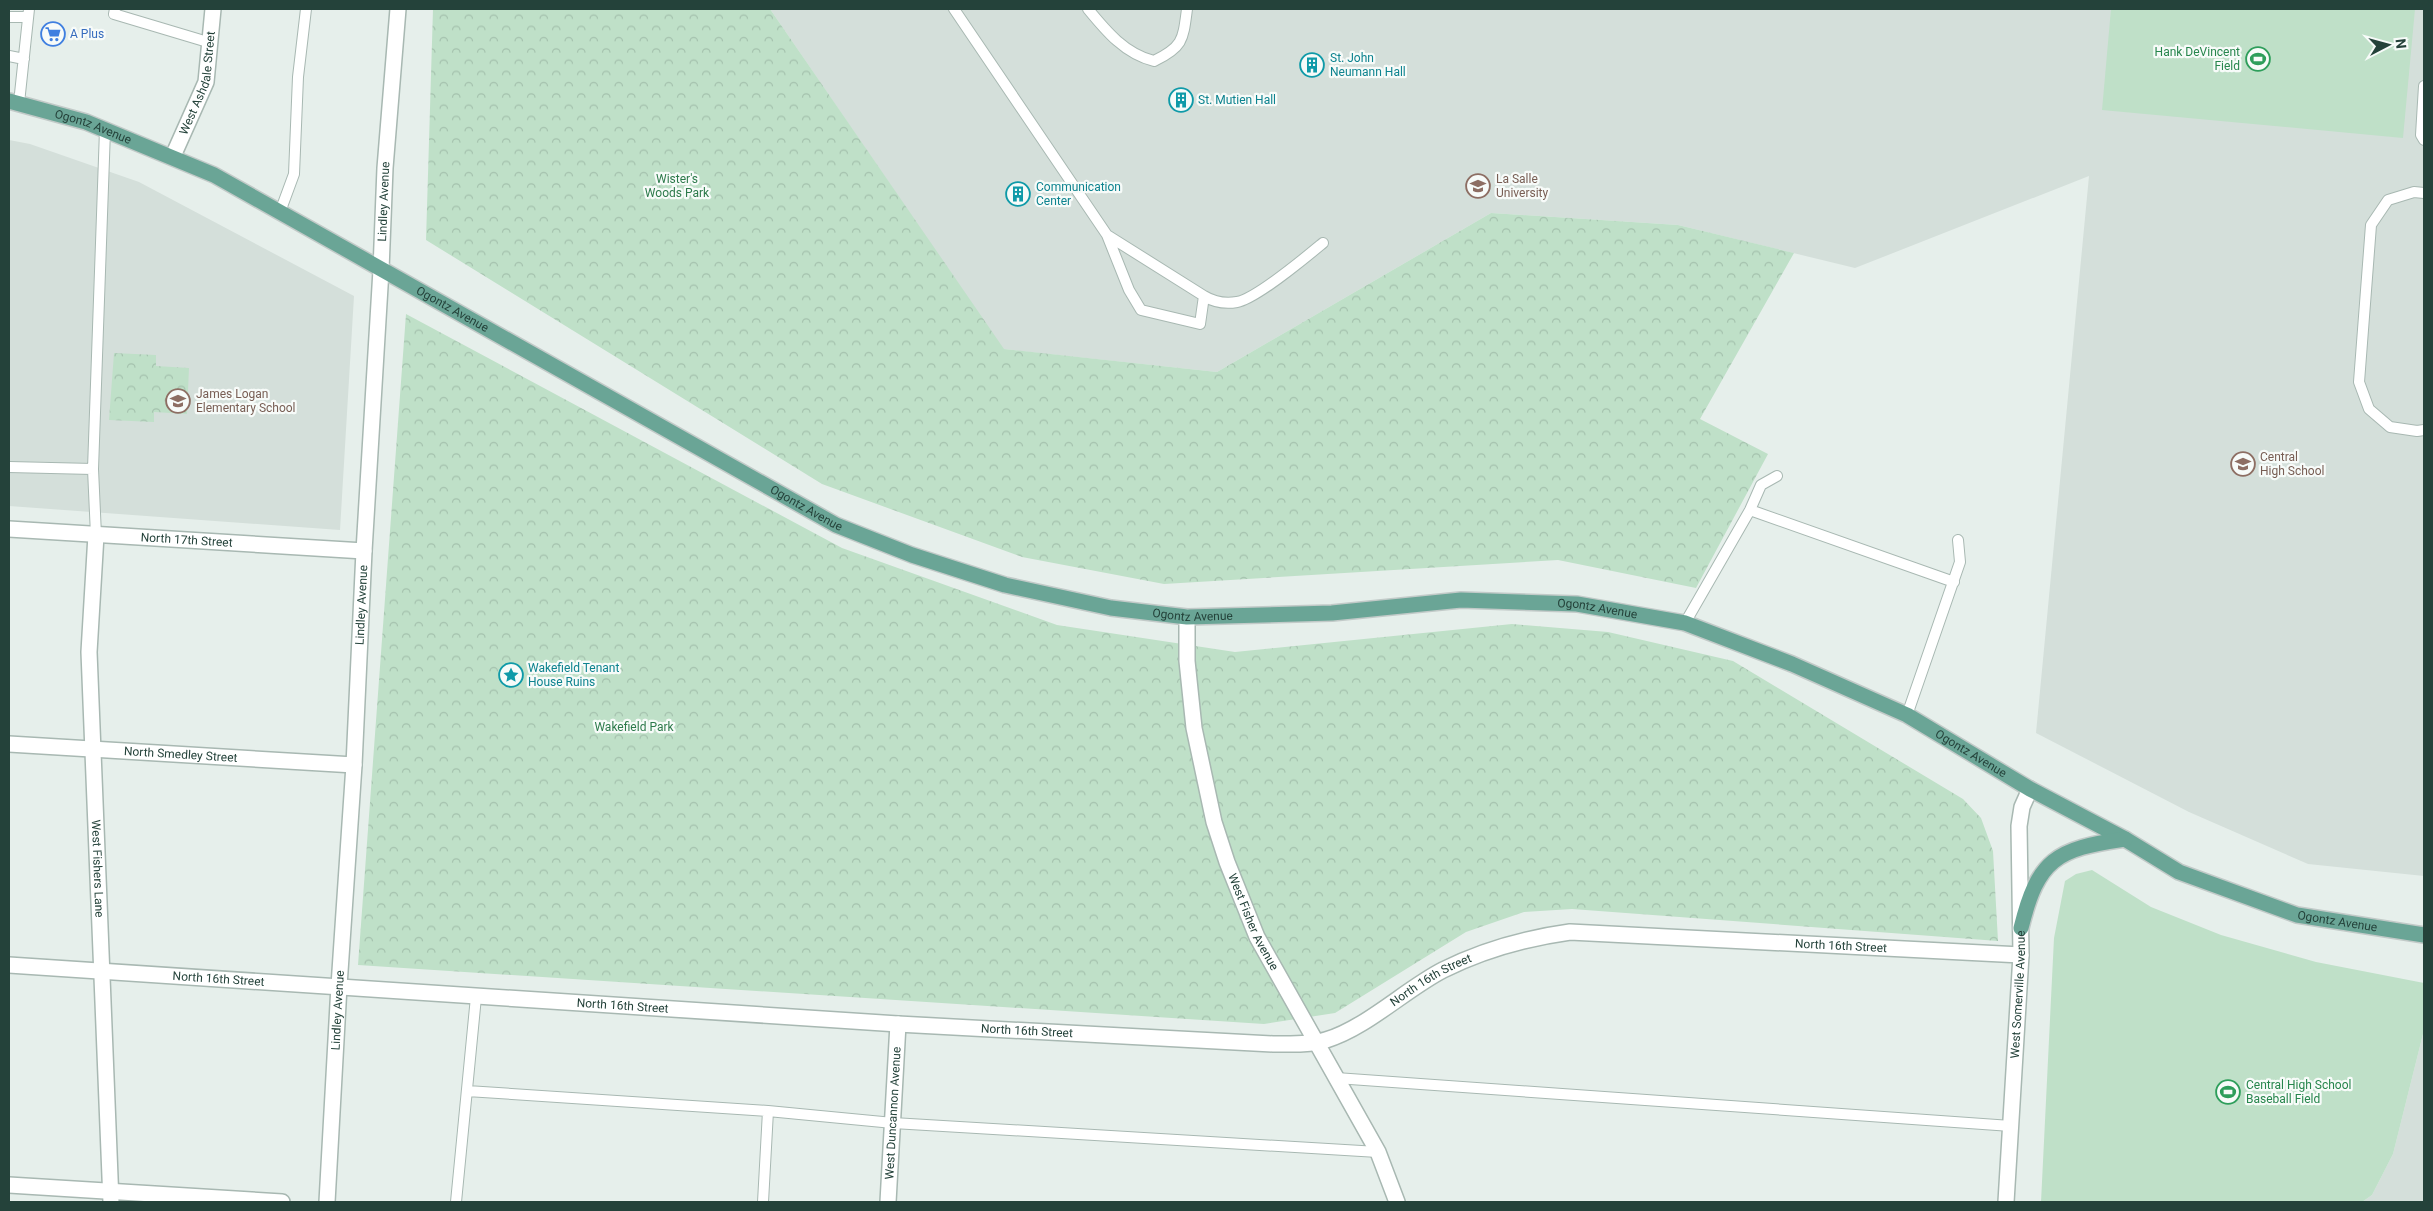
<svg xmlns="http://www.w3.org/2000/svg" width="2433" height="1211" font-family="Roboto,sans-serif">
  <defs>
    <pattern id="forest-crowns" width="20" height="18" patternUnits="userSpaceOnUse" patternTransform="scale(1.25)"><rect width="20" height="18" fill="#bfe0c8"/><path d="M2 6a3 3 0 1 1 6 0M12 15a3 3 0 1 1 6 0" fill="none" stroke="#a4c1ad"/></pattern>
  </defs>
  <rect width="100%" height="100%" fill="#e6efeb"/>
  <path fill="#d4dfda" d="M 770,9 L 2424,9 L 2424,876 L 2308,864 L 2189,812 L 2036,733 L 2089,176 L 1855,268 L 1678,225 L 1491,213 L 1217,372 L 1003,349 Z
    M 9,140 L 30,144 L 139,182 L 354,296 L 340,530 L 9,506 Z
    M 2424,1030 L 2424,1202 L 2362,1202 L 2372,1195 L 2393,1154 Z"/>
  <path fill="#bfe0c8" d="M 2111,9 L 2415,9 L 2403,138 L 2102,110 Z
    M 2092,870 L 2151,907 L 2221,935 L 2316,962 L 2424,983 L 2424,1030 L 2393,1154 L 2372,1195 L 2362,1202 L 2041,1202 L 2054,938 L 2065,881 L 2076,874 Z"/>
  <path fill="url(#forest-crowns)" d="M 433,9 L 770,9 L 1004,349 L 1217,372 L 1491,213 L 1678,225 L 1794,253 L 1700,419 L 1768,454 L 1696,588 L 1558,560 L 1164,584 L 1022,557 L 822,484 L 426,240 Z
    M 406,314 L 842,548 L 1057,625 L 1235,652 L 1512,624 L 1608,632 L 1733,661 L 1963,799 L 1981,818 L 1993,851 L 1998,941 L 1572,909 L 1524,912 L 1466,932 L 1335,1013 L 1264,1024 L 358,965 Z
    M 114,353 L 156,355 L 156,366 L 189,368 L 187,414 L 154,412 L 154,422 L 109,420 Z"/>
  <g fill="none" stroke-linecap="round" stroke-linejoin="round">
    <g stroke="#a8b8b2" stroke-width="12">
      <path id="lane" d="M 115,9 L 114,14 L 211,43
        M 954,9 L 1107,235 L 1129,290 L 1141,310 L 1200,324 L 1204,296 L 1107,235
        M 1088,9 C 1106,31 1125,54 1154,61 C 1183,47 1183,40 1187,9
        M 9,17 L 28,17
        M 9,56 L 24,59
        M 2424,86 L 2421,135 L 2424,140
        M 19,103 L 29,9
        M 2424,193 L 2414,192 L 2388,200 L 2371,225 L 2359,382 L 2369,409 L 2390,427 L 2417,431 L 2424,430
        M 280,212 L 294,174 L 298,77 L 306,9
        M 1204,296 C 1214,302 1226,304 1237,302 C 1256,299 1306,257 1323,243
        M 9,467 L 93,469
        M 1750,510 L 1954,582
        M 96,535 L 93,469 L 105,130
        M 1685,623 L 1750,510 L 1761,485 L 1777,476
        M 1907,715 L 1960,562 L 1958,540
        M 1336,1078 L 2011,1126
        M 467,1091 L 768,1111 L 893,1123 L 1378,1152
        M 456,1202 L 476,997
        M 763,1202 L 768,1111"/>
    </g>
    <g stroke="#a8b8b2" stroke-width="18">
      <g id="street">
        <path id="s1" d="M 173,156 L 206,82 L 213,9"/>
        <path id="s2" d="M 9,529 L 364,551"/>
        <path id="s3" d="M 96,535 L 89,652 L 111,1202"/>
        <path id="s4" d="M 1187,617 L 1187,661 L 1194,728 L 1214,822 L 1227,862 L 1257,937 L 1378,1152 L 1397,1202"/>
        <path id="s5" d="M 9,744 L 354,765"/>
        <path id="s6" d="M 9,965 L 898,1024 L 1273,1044 C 1290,1044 1309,1045 1326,1040 C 1366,1028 1406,989 1443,970 C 1483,950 1527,938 1570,932 L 2021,955"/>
        <path d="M 9,1185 L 282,1202"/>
        <path id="s7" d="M 327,1202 L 339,986 L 354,765 L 364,551 L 381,270 L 385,168 L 398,9"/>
        <path id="s8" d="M 888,1202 L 898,1024"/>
        <path id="s9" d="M 2006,1202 L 2021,955 L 2019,826 L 2022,807 L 2030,789"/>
      </g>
    </g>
    <g stroke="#c2cac8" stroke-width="18">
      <g id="primary">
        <path id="s10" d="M 9,101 L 86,122 L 214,175 L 836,525 L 912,555 L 1005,585 L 1111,608 L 1187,617 L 1332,613 L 1461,600 L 1577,604 L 1685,623 L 1792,664 L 1907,715 L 2030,789 L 2125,839 L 2179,872 L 2297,915 L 2424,935"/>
        <path d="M 2021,928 C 2038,859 2056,849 2125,839"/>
      </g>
    </g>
    <use href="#lane" stroke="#fff" stroke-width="10"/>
    <use href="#street" stroke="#fff" stroke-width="15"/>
    <use href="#primary" stroke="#6aa596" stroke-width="15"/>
  </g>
  <defs>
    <g id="supermarket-ring" transform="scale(1.25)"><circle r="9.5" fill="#f7fbf9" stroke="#3f7fe0" stroke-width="1.5"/><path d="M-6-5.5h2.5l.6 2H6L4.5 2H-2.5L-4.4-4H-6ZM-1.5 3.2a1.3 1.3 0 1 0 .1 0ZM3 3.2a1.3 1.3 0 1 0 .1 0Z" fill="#3f7fe0"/></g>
    <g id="stadium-ring" transform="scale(1.25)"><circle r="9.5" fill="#f7fbf9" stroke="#2e9e5b" stroke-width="1.5"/><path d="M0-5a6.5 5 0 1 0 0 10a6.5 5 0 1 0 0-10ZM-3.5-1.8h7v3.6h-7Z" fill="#2e9e5b"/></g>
    <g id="building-ring" transform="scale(1.25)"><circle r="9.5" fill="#f7fbf9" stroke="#0f9aa8" stroke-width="1.5"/><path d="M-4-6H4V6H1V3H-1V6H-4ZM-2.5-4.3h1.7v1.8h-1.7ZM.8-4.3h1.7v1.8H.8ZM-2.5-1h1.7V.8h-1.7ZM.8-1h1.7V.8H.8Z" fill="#0f9aa8"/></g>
    <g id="university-ring" transform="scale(1.25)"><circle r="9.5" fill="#f7fbf9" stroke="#8d6e63" stroke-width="1.5"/><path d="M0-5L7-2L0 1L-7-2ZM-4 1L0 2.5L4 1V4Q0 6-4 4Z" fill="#8d6e63"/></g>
    <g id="school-ring" transform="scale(1.25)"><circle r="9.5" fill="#f7fbf9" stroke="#8d6e63" stroke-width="1.5"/><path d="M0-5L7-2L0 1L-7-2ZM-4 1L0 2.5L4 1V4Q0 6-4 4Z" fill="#8d6e63"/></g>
    <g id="sight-ring" transform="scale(1.25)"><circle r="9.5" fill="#f7fbf9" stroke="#0f9aa8" stroke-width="1.5"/><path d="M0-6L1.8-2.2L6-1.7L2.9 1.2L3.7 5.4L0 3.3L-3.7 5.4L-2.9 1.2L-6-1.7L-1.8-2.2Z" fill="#0f9aa8"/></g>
  </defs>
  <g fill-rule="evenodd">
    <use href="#supermarket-ring" x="53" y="34"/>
    <use href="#stadium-ring" x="2258" y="59"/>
    <use href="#building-ring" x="1312" y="65"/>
    <use href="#building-ring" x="1181" y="100"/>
    <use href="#university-ring" x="1478" y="186"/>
    <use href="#building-ring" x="1018" y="194"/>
    <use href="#school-ring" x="178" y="401"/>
    <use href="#school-ring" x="2243" y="464"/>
    <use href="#sight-ring" x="511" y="675"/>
    <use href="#stadium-ring" x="2228" y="1092"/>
  </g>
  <g text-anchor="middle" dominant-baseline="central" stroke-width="4.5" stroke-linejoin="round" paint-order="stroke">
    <g font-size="12" fill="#366cbe" stroke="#f7fbf9" text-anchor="start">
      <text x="70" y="34">A Plus</text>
    </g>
    <g font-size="12" fill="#27864d" stroke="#f7fbf9" text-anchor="end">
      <text x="2240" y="52">Hank DeVincent<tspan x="2240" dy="14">Field</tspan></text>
      <text x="2246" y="1085" text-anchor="start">Central High School<tspan x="2246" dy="14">Baseball Field</tspan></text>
    </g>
    <g font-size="12" fill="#0d838f" stroke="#f7fbf9" text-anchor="start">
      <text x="1330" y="58">St. John<tspan x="1330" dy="14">Neumann Hall</tspan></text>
      <text x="1198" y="100">St. Mutien Hall</text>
      <text x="1036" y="187">Communication<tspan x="1036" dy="14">Center</tspan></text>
      <text x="528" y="668">Wakefield Tenant<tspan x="528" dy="14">House Ruins</tspan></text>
    </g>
    <g font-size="12" fill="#24423a" stroke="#f7fbf9">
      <text stroke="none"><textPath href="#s1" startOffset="78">West Ashdale Street</textPath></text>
      <text stroke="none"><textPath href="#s10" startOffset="88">Ogontz Avenue</textPath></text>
      <text stroke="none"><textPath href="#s7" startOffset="1002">Lindley Avenue</textPath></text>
      <text stroke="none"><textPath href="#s10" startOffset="492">Ogontz Avenue</textPath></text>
      <text stroke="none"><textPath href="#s10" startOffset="898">Ogontz Avenue</textPath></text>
      <text stroke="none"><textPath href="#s2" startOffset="178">North 17th Street</textPath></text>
      <text stroke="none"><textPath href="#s7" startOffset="598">Lindley Avenue</textPath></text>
      <text stroke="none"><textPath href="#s10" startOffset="1708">Ogontz Avenue</textPath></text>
      <text stroke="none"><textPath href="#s10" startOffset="1302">Ogontz Avenue</textPath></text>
      <text stroke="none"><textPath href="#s5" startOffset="172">North Smedley Street</textPath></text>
      <text stroke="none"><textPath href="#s10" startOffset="2112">Ogontz Avenue</textPath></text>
      <text stroke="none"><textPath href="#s3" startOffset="334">West Fishers Lane</textPath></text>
      <text stroke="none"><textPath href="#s10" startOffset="2518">Ogontz Avenue</textPath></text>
      <text stroke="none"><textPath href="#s4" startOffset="315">West Fisher Avenue</textPath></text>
      <text stroke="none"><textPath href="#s6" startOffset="1861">North 16th Street</textPath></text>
      <text stroke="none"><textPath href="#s6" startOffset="210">North 16th Street</textPath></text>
      <text stroke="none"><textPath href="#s6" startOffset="1441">North 16th Street</textPath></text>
      <text stroke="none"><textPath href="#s9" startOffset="208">West Somerville Avenue</textPath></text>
      <text stroke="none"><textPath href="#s6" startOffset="615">North 16th Street</textPath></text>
      <text stroke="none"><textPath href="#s7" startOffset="192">Lindley Avenue</textPath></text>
      <text stroke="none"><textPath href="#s6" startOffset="1020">North 16th Street</textPath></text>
      <text stroke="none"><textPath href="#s8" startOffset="89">West Duncannon Avenue</textPath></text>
    </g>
    <g font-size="12" fill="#2d7a4b" stroke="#f7fbf9">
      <text x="677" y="179">Wister's<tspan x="677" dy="14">Woods Park</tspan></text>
      <text x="634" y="727">Wakefield Park</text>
    </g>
    <g font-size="12" fill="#785e54" stroke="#f7fbf9" text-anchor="start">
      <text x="1496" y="179">La Salle<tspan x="1496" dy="14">University</tspan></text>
      <text x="196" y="394">James Logan<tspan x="196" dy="14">Elementary School</tspan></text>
      <text x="2260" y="457">Central<tspan x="2260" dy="14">High School</tspan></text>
    </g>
  </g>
  <rect width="2433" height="1211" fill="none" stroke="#24423a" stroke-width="20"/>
  <g transform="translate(2388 45) rotate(84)" stroke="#f7fbf9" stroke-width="4" paint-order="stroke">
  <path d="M0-4L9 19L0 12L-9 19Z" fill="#24423a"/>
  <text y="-8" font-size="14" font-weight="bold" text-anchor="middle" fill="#24423a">N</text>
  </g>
</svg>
